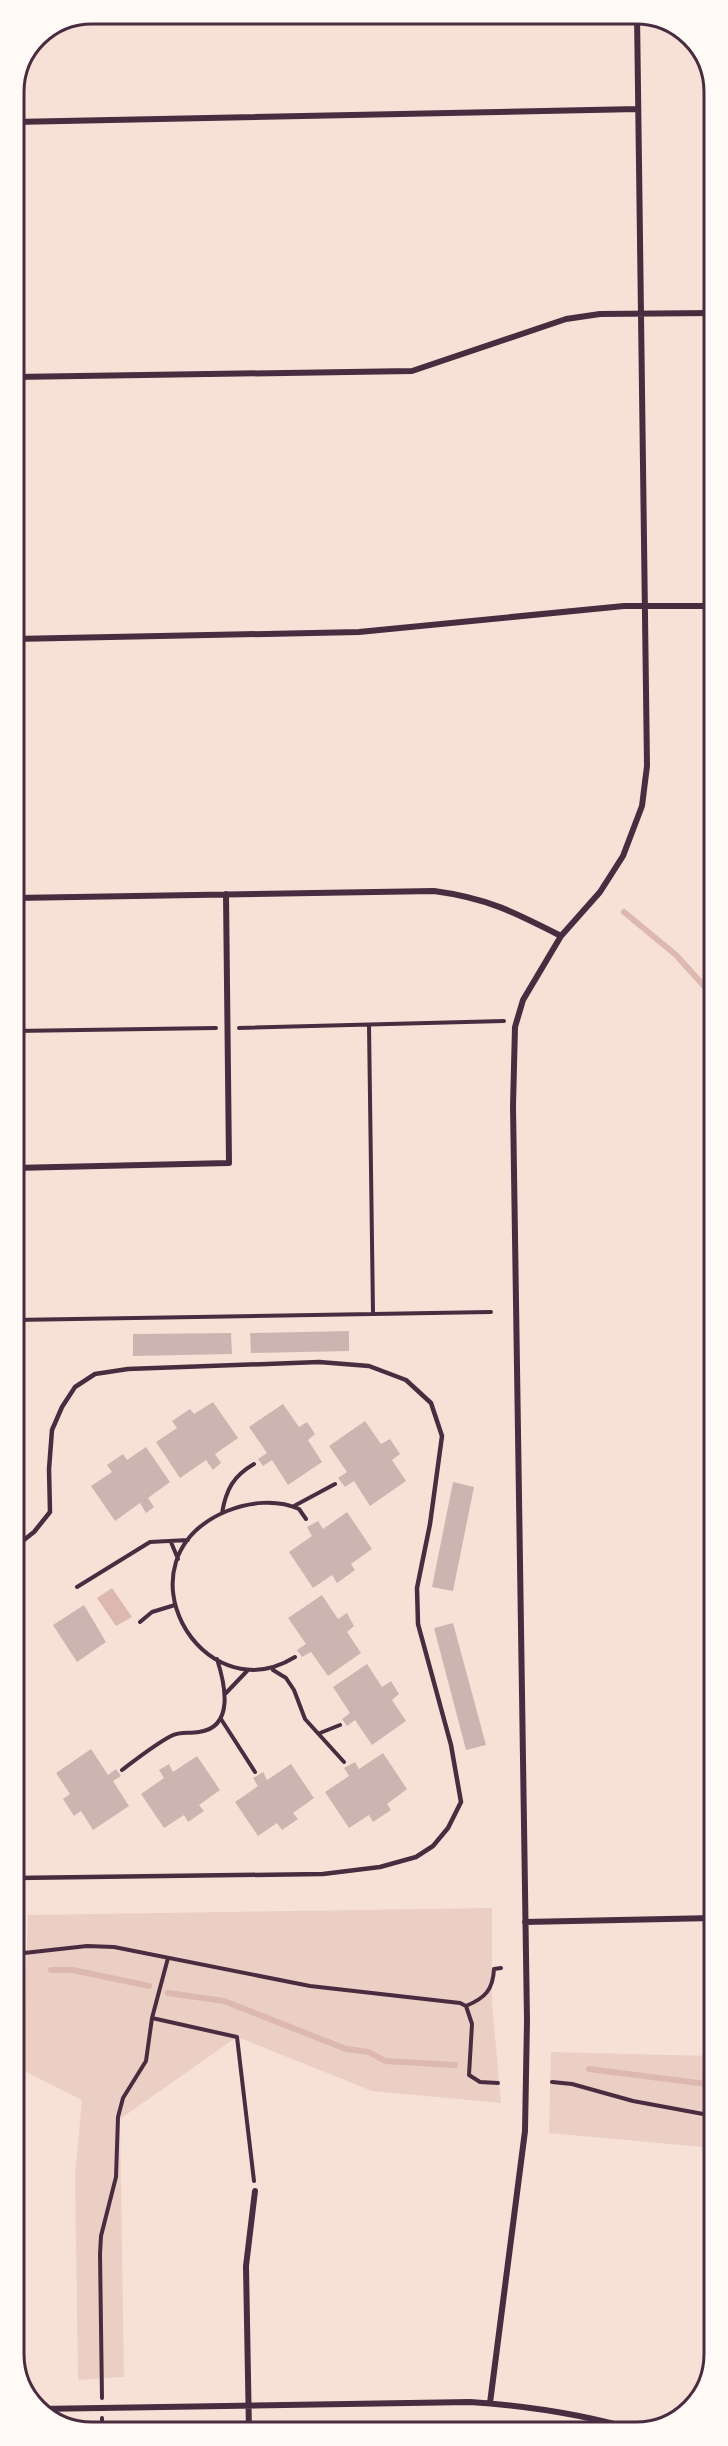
<svg xmlns="http://www.w3.org/2000/svg" width="728" height="2446" font-family="'Nunito Sans',sans-serif">
  <rect width="100%" height="100%" fill="#f7e1d7"/>
  <path fill="#ebcfc5" d="M 492,1908 L 492,2003 L 501,2103 L 372,2091 L 237,2037 L 120,2119 L 124,2377 L 78,2380 L 75,2175 L 82,2100 L 16,2067 L 24,2043 L 28,1915 Z
    M 551,2052 L 714,2056 L 714,2148 L 549,2133 Z"/>
  <path fill="#dcb8b0" d="M 112,1588 L 132,1617 L 116,1626 L 97,1598 Z"/>
  <g fill="none" stroke-linecap="round" stroke-linejoin="round">
    <path stroke="#dcb8b0" stroke-width="6" d="M 624,912 L 676,955 L 714,997
      M 51,1970 L 73,1970 L 149,1986
      M 168,1993 L 224,2001 L 346,2049 L 369,2052 L 385,2061 L 455,2065
      M 589,2069 L 714,2085"/>
  </g>
  <path fill="#ccb4b1" d="M 349,1331 L 349,1351 L 251,1353 L 250,1333 Z
    M 231,1333 L 232,1354 L 133,1356 L 133,1334 Z
    M 213,1402 L 238,1438 L 215,1454 L 221,1463 L 213,1470 L 206,1460 L 180,1478 L 156,1442 L 177,1428 L 172,1421 L 190,1409 L 194,1414 Z
    M 283,1404 L 299,1427 L 307,1422 L 315,1434 L 308,1440 L 322,1462 L 288,1485 L 272,1460 L 263,1466 L 258,1459 L 267,1453 L 249,1427 Z
    M 365,1421 L 381,1444 L 390,1439 L 400,1454 L 392,1460 L 406,1481 L 370,1506 L 354,1481 L 345,1487 L 338,1478 L 347,1472 L 329,1446 Z
    M 146,1447 L 170,1482 L 148,1498 L 154,1507 L 146,1513 L 140,1503 L 115,1521 L 91,1486 L 112,1472 L 107,1465 L 123,1454 L 127,1460 Z
    M 453,1482 L 474,1487 L 453,1591 L 432,1587 Z
    M 347,1512 L 372,1549 L 351,1564 L 355,1570 L 337,1583 L 332,1575 L 313,1588 L 289,1552 L 312,1536 L 307,1527 L 318,1521 L 323,1529 Z
    M 322,1595 L 338,1619 L 347,1613 L 354,1626 L 347,1632 L 361,1653 L 328,1676 L 311,1652 L 302,1657 L 297,1650 L 306,1644 L 288,1618 Z
    M 84,1605 L 106,1642 L 77,1662 L 53,1625 Z
    M 453,1623 L 486,1745 L 466,1750 L 434,1628 Z
    M 367,1664 L 382,1687 L 391,1681 L 399,1694 L 392,1700 L 406,1721 L 372,1745 L 355,1720 L 347,1726 L 342,1719 L 350,1713 L 333,1687 Z
    M 91,1749 L 108,1775 L 116,1769 L 121,1776 L 113,1781 L 129,1806 L 93,1830 L 81,1811 L 74,1816 L 63,1799 L 70,1794 L 56,1773 Z
    M 383,1753 L 407,1789 L 387,1804 L 391,1810 L 373,1822 L 369,1815 L 349,1828 L 325,1792 L 349,1776 L 344,1768 L 355,1762 L 359,1769 Z
    M 197,1756 L 220,1790 L 199,1805 L 204,1811 L 188,1822 L 184,1815 L 164,1828 L 141,1794 L 164,1778 L 159,1770 L 169,1764 L 173,1772 Z
    M 291,1764 L 314,1798 L 293,1813 L 298,1819 L 282,1830 L 277,1823 L 258,1836 L 235,1802 L 258,1786 L 253,1778 L 263,1772 L 267,1780 Z"/>
  <g fill="none" stroke-linecap="round" stroke-linejoin="round">
    <path stroke="#4a2c40" stroke-width="4" d="M 369,1025 L 373,1313
      M 239,1028 L 504,1021
      M 14,1031 L 216,1028
      M 14,1320 L 491,1312
      M 294,1506 L 335,1484
      M 222,1513 C 226,1490 233,1476 254,1464
      M 171,1542 L 178,1559
      M 77,1587 L 150,1542 L 188,1540
      M 140,1622 L 152,1612 L 175,1605
      M 295,1657 C 201,1715 112,1559 227,1511 C 249,1502 277,1499 299,1509 L 306,1519
      M 273,1670 L 286,1678 L 294,1690 L 305,1719 L 344,1762
      M 226,1693 L 247,1671
      M 221,1719 L 255,1772
      M 320,1733 L 340,1725
      M 122,1770 C 138,1758 154,1745 171,1736 C 180,1731 189,1734 199,1732 C 235,1727 225,1684 217,1659
      M 15,1954 L 87,1946 L 114,1947 L 310,1986 L 460,2003 L 466,2006 L 472,2024 L 469,2075 L 480,2082 L 498,2083
      M 466,2006 C 485,1998 493,1990 494,1969 L 501,1968
      M 152,2018 L 237,2037 L 254,2181
      M 552,2082 L 572,2084 L 633,2101 L 714,2116
      M 102,2398 L 100,2254 L 101,2236 L 116,2177 L 118,2117 L 123,2098 L 146,2061 L 152,2018 L 168,1958
      M 102,2418 L 102,2432"/>
    <path stroke="#4a2c40" stroke-width="4.5" d="M 15,1547 L 34,1532 L 50,1512 L 49,1469 L 52,1430 L 62,1407 L 75,1387 L 95,1374 L 128,1369 L 319,1362 L 369,1366 L 406,1380 L 431,1403 L 442,1436 L 430,1524 L 417,1588 L 418,1624 L 451,1745 L 461,1802 L 448,1828 L 433,1846 L 416,1857 L 380,1867 L 323,1874 L 15,1878"/>
    <path stroke="#4a2c40" stroke-width="6" d="M 14,122 L 638,109
      M 14,377 L 412,371 L 566,319 L 600,314 L 713,313
      M 14,639 L 359,632 L 624,606 L 713,606
      M 14,898 L 434,891 C 487,898 514,912 561,936
      M 14,1168 L 229,1163 L 226,894
      M 525,1922 L 714,1918
      M 490,2403 L 525,2131 L 527,2020 L 513,1106 L 515,1027 L 523,1000 L 561,936 L 600,892 L 623,856 L 642,806 L 647,766 L 637,14
      M 38,2409 L 470,2402 C 528,2406 583,2414 639,2431
      M 249,2432 L 246,2266 L 255,2191"/>
  </g>
  <path d="M0 0H728V2446H0ZM92 24H636A68 68 0 0 1 704 92V2354A68 68 0 0 1 636 2422H92A68 68 0 0 1 24 2354V92A68 68 0 0 1 92 24Z" fill="#fffaf5" fill-rule="evenodd"/>
  <path fill="none" stroke="#4a2c40" stroke-width="3" d="M92 24H636A68 68 0 0 1 704 92V2354A68 68 0 0 1 636 2422H92A68 68 0 0 1 24 2354V92A68 68 0 0 1 92 24Z"/>
</svg>
